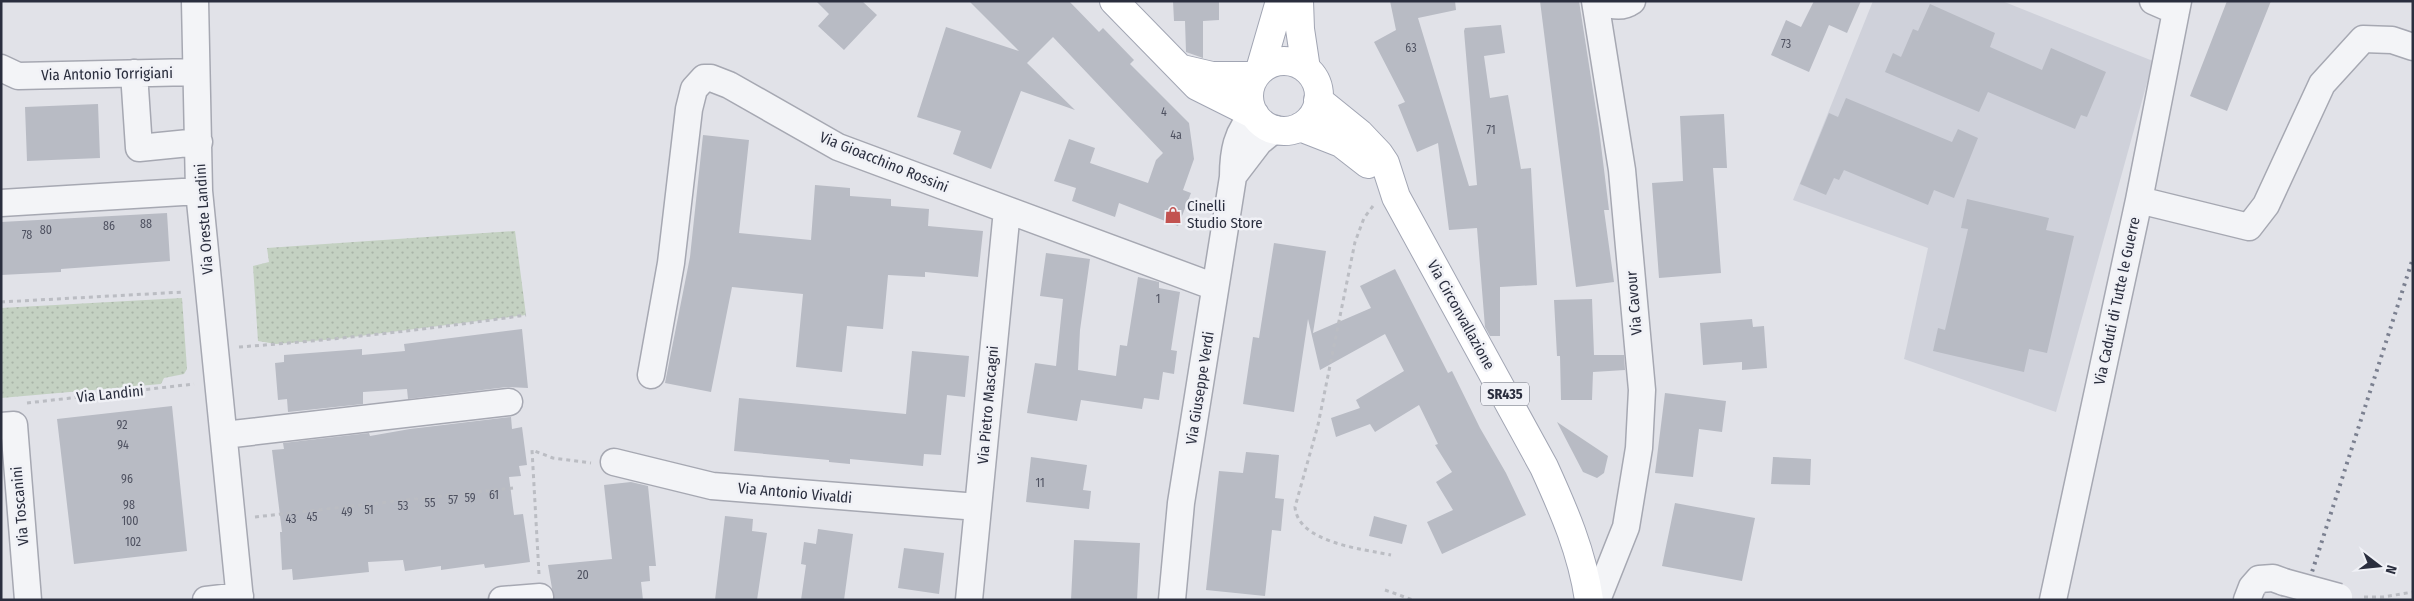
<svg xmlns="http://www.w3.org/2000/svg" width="2414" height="601" font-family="'Fira Sans Condensed',sans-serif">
  <defs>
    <pattern id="park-dots" width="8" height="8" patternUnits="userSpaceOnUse" patternTransform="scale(1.25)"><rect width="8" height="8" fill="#c4d1c2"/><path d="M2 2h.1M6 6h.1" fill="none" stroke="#a9b4a8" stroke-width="1.8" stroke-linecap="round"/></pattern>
  </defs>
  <rect width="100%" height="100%" fill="#e1e2e8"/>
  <path fill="#cfd1da" d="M 1873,1 L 2002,1 L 2153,61 L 2056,412 L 1904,359 L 1928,248 L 1793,200 Z"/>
  <path fill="url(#park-dots)" d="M 515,231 L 526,315 L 336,339 L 276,344 L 258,341 L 253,266 L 269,262 L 267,248 Z
    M 182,298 L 187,369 L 184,374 L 164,378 L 161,384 L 1,398 L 1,308 Z"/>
  <path fill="#b8bbc4" d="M 816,1 L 862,1 L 877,15 L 844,50 L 818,26 L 829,14 Z
    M 969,1 L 1069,1 L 1099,32 L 1103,28 L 1134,60 L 1130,64 L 1189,123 L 1194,159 L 1183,190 L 1191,193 L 1178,226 L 1119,203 L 1115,217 L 1072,201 L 1076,188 L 1054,181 L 1069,139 L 1095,148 L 1090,163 L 1148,183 L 1156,160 L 1163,153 L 1053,37 L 1027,63 L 1075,110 L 1021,91 L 991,169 L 953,154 L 961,131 L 917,117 L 946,27 L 1019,51 Z
    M 1173,1 L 1219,1 L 1219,20 L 1203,21 L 1203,58 L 1186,52 L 1185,21 L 1174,21 Z
    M 1390,1 L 1455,1 L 1456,10 L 1418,18 L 1469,186 L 1477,185 L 1464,31 L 1465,28 L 1501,25 L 1505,53 L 1484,56 L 1490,98 L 1508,95 L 1521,169 L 1531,168 L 1537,285 L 1500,287 L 1500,336 L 1490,336 L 1485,327 L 1477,228 L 1449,230 L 1438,143 L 1417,152 L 1398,105 L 1405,102 L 1374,42 L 1396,30 Z
    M 1540,1 L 1579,1 L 1599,129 L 1609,210 L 1604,210 L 1614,282 L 1576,287 Z
    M 1814,1 L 1861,1 L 1847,33 L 1829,25 L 1809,72 L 1771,55 L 1786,20 L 1801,27 Z
    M 2227,1 L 2271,1 L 2227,111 L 2190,96 Z
    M 1930,4 L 1995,33 L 1990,47 L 2042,70 L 2051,48 L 2106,72 L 2087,117 L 2081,115 L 2075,129 L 1988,92 L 1979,112 L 1885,72 L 1893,53 L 1901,57 L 1913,29 L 1918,31 Z
    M 1846,98 L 1952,142 L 1958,129 L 1978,138 L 1954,198 L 1934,190 L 1928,205 L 1844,170 L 1839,180 L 1834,178 L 1826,195 L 1800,184 L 1829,113 L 1838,117 Z
    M 98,104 L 100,158 L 27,161 L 25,107 Z
    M 1724,114 L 1727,168 L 1713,168 L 1721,273 L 1659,278 L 1652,183 L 1683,181 L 1680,116 Z
    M 703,135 L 749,140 L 739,233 L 811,240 L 815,185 L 850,188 L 850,196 L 891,199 L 891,206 L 929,209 L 928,226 L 983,231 L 978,277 L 925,272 L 925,277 L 888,275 L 883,329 L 847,326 L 842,372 L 796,367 L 803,294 L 732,287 L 711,392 L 665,383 L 690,257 Z
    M 1967,199 L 2049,218 L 2046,230 L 2074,236 L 2047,353 L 2029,349 L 2024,372 L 1933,351 L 1938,328 L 1945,330 L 1968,229 L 1961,228 Z
    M 167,213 L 170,261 L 61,269 L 61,272 L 1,275 L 1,222 Z
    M 1274,243 L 1326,251 L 1313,333 L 1371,308 L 1360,286 L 1395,269 L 1448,373 L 1452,371 L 1480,428 L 1506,473 L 1526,515 L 1442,554 L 1427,522 L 1453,510 L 1436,482 L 1452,472 L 1435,445 L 1438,444 L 1419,405 L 1375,432 L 1370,424 L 1336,437 L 1331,418 L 1360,408 L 1356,400 L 1404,371 L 1385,334 L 1320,370 L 1308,319 L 1294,412 L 1243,404 L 1253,337 L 1259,338 Z
    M 1046,253 L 1090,259 L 1080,330 L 1078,370 L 1116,376 L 1120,345 L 1127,346 L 1138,277 L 1159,282 L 1159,288 L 1180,292 L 1171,350 L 1177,351 L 1174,374 L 1163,372 L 1159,400 L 1144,398 L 1142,409 L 1081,400 L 1077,421 L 1027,413 L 1035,363 L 1056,366 L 1063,299 L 1040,296 Z
    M 1592,299 L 1594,355 L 1624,355 L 1625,370 L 1593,372 L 1592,400 L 1561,400 L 1560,356 L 1557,356 L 1554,300 Z
    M 1752,319 L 1753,327 L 1764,326 L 1767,368 L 1742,370 L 1742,362 L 1703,365 L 1700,323 Z
    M 522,329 L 528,388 L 507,387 L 408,399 L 407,389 L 363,392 L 363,404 L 288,412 L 287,399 L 278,400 L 275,363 L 284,362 L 284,355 L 362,349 L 362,355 L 405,351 L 404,344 Z
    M 912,351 L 969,356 L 965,397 L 947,395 L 941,455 L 924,454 L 923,466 L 850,459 L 850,464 L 829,462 L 829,460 L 734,451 L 739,398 L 906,414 Z
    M 1665,393 L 1726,401 L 1722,432 L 1699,429 L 1693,477 L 1655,473 Z
    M 172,406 L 187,551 L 74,564 L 57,419 Z
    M 511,417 L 512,429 L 522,427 L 527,465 L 519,466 L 521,476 L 509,477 L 514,515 L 523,514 L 530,562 L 485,568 L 484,564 L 441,570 L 441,566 L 405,571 L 403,560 L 368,562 L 369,572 L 293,580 L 292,569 L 282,570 L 280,532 L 282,532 L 272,450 L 284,449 L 283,443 L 369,433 L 370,436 L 410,429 Z
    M 1557,422 L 1608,456 L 1604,473 L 1597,478 L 1583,472 Z
    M 1246,452 L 1279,455 L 1275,498 L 1284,499 L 1281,531 L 1272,530 L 1265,596 L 1206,590 L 1219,471 L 1243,473 Z
    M 1031,457 L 1087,465 L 1083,490 L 1091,491 L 1089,509 L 1026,502 Z
    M 1773,457 L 1811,459 L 1810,485 L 1771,484 Z
    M 631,482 L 648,486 L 656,566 L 649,566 L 650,581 L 641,582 L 643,600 L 554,600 L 548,565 L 612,559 L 604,485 Z
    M 1675,503 L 1755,518 L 1742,581 L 1662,566 Z
    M 725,516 L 753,519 L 752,531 L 767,533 L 757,600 L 715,600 Z
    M 1374,516 L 1407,525 L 1402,544 L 1369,536 Z
    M 818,529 L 853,534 L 844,600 L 801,600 L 806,565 L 801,564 L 804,542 L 816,544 Z
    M 1074,540 L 1140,543 L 1137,600 L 1071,600 Z
    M 904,548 L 944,553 L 939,594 L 898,588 Z"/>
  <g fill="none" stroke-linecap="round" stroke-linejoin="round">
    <g stroke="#a6a8b2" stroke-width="29">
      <path id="minor" d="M 195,1 L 199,191 L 240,600
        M 1595,1 L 1622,170 L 1642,390 L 1639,448 L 1626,527 L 1597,600
        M 1602,1 C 1612,6 1622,8 1632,1
        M 2153,1 L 2176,11
        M 1,68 L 18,76 L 195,72
        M 134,73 L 139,148 L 199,142
        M 1233,176 L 1259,142 L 1275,129
        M 2139,200 L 2249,227 L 2266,205 L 2322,84 L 2363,39 L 2392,40 L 2413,47
        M 1,203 L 199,191
        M 651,375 L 671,263 L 689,109 L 694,89 L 704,78 L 711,78 L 729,85 L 838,147 L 1215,287
        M 1,426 L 14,425 L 28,600
        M 224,435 L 509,402
        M 614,462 L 712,486 L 978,507
        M 206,600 L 240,596
        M 502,600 L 540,597
        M 969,600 L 1007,210
        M 1172,600 L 1181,503 L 1233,177 C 1233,154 1236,130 1255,115
        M 2053,600 L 2139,200 L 2178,1
        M 2247,600 L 2252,587 L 2259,579 L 2273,578 L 2284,582"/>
    </g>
    <g stroke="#a1a5b3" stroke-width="30">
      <path id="major" d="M 1114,1 L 1197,86 L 1255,115
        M 1299,1 L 1300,29 L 1306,69
        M1249 96a35 35 0 1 1 70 0a35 35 0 1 1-70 0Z
        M 1182,69 L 1212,76 L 1255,76
        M 1260,70 L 1280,1
        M 1318,100 L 1360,134 L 1379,154 L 1385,163 L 1396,197 L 1544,467 C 1564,511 1582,552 1589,600
        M 1300,127 L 1341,143 L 1368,164"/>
    </g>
    <path stroke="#bbbdc3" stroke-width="3" stroke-dasharray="4 4" stroke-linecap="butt" d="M 1373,206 L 1364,218 L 1355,242 L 1318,425 L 1295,507 C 1298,543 1363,549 1391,555
      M 1,302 L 184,292
      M 239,347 C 335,340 431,329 526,315
      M 27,403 L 194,384
      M 255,517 L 513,488
      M 539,574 L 532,450 L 553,458 L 591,463
      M 1385,590 L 1413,600
      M 2364,597 L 2383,597 L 2413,592"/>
    <use href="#minor" stroke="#f3f4f7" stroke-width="26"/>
    <use href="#major" stroke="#fff" stroke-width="28"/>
    <path stroke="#7b8090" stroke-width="4" stroke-dasharray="2.5 5" stroke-linecap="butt" d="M 2303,600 L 2413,258"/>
    <g stroke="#a6a8b2" stroke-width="29" stroke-linecap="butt">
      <path id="minor-bridge" d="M 2284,582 L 2339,597"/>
    </g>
    <use href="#minor-bridge" stroke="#f3f4f7" stroke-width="26"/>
  </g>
  <defs>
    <g id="shop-bare" transform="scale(1.35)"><path d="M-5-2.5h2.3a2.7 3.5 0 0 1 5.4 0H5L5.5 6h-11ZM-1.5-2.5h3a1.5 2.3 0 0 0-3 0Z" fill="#c25250" stroke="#f0f1f6" stroke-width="2.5" paint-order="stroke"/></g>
  </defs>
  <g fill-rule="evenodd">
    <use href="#shop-bare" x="1173" y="215"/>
  </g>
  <g text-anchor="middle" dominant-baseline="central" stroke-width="5" stroke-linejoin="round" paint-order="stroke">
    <g font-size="12" fill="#4e5160">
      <text x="1786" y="44">73</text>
      <text x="1411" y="48">63</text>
      <text x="1164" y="112">4</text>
      <text x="1491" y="130">71</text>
      <text x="1176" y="135">4a</text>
      <text x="146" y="224">88</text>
      <text x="109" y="226">86</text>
      <text x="46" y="230">80</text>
      <text x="27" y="235">78</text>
      <text x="1158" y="299">1</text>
      <text x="122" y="425">92</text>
      <text x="123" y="445">94</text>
      <text x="127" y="479">96</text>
      <text x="1040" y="483">11</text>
      <text x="494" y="495">61</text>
      <text x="470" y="498">59</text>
      <text x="453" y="500">57</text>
      <text x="430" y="503">55</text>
      <text x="129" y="505">98</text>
      <text x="403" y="506">53</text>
      <text x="369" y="510">51</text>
      <text x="347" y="512">49</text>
      <text x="312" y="517">45</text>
      <text x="291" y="519">43</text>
      <text x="130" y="521">100</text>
      <text x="133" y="542">102</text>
      <text x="583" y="575">20</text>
    </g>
    <rect fill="#f0f1f6" stroke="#656875" stroke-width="1" x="1481" y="382.5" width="48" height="23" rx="4"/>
    <g font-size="14" font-weight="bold" fill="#2a2e3e">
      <text x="1505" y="394">SR435</text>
    </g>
    <g font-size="15" fill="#2a2e3e" stroke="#f0f1f6">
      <text transform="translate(107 74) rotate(-1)">Via Antonio Torrigiani</text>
      <text transform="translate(884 162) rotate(22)">Via Gioacchino Rossini</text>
      <text transform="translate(204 219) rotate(-94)">Via Oreste Landini</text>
      <text transform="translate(2117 301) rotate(-78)">Via Caduti di Tutte le Guerre</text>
      <text transform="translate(1634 303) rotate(-95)">Via Cavour</text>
      <text transform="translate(1461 315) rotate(61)">Via Circonvallazione</text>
      <text transform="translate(1200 388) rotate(-81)">Via Giuseppe Verdi</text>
      <text transform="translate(110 394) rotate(-6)">Via Landini</text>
      <text transform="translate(988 405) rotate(-85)">Via Pietro Mascagni</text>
      <text transform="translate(795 493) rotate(5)">Via Antonio Vivaldi</text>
      <text transform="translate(20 506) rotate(-95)">Via Toscanini</text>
    </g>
    <g font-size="15" fill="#2a2e3e" stroke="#f0f1f6" text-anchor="start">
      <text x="1187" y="206">Cinelli<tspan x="1187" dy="17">Studio Store</tspan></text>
    </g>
  </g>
  <rect width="2414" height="601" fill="none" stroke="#2a2e3e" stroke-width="5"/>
  <g transform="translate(2379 566) rotate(106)" stroke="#f0f1f6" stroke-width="4" paint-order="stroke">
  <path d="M0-4L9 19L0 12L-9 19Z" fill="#2a2e3e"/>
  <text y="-8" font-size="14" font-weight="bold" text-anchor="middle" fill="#2a2e3e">N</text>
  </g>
</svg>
